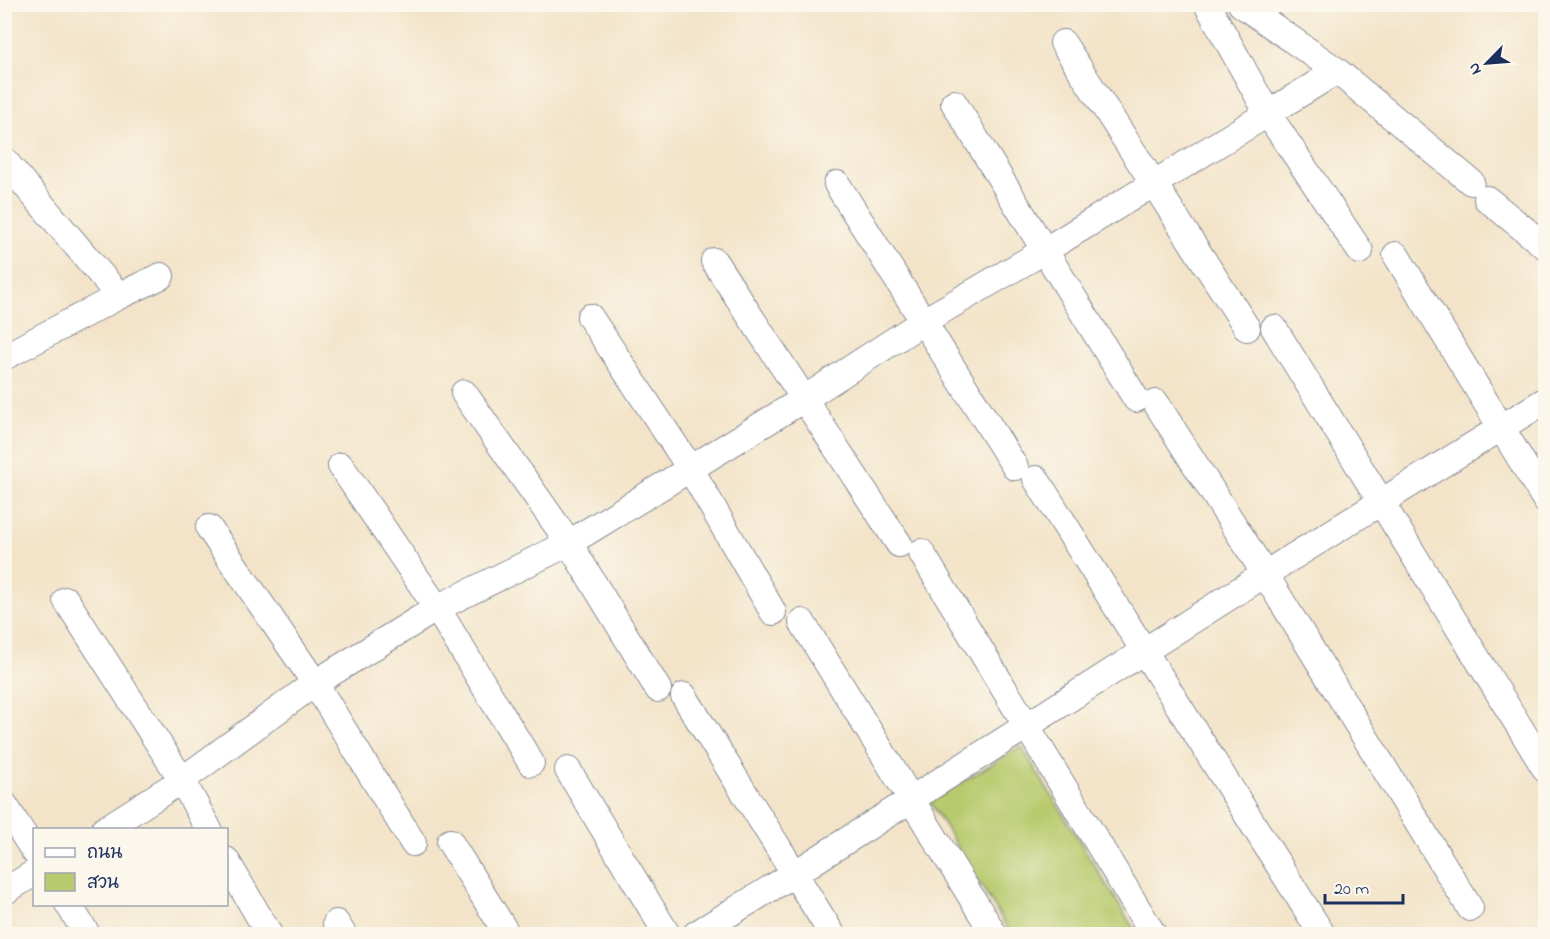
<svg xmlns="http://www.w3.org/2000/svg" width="1550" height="939" font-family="'Indie Flower','Playpen Sans Thai',sans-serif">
  <rect width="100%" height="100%" fill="#fbf7ec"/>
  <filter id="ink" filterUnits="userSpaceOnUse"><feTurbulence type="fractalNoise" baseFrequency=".0167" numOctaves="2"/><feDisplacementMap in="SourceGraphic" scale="12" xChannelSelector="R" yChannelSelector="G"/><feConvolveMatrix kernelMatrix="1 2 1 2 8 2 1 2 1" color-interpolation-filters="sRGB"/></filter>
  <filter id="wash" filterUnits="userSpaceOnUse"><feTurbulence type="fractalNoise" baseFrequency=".008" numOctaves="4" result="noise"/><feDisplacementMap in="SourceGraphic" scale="24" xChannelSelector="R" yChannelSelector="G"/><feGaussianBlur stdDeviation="1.35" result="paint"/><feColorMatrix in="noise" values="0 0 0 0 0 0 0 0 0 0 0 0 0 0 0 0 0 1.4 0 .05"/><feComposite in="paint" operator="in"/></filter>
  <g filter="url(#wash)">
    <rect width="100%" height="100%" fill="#f3e4c9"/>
    <path fill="#b8ca6d" stroke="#6a7c66" stroke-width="1.5" d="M 1021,746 L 1137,934 L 1011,934 L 930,802 Z"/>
  </g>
  <g filter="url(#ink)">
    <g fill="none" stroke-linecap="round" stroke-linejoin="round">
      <g stroke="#878a94" stroke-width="28">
        <path id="minor" d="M 1207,4 L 1268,114 L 1360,251
          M 1241,4 L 1337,71 L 1471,182
          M 1063,43 L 1247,328
          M 954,103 L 1136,399
          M 4,160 L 119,296 L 4,357
          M 837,184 L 1015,467
          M 1487,199 L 1546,247
          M 1396,255 L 1546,501
          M 714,261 L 899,544
          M 119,296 L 161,276
          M 590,317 L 690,468 L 773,612
          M 1274,328 L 1546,770
          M 464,393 L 569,543 L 658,689
          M 1156,403 L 1265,574 L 1470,908
          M 341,466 L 437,608 L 531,763
          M 1036,479 L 1322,934
          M 209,528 L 315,683 L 413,843
          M 921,552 L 1153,934
          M 66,600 L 182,780 L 209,830
          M 802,622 L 994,934
          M 684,696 L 832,934
          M 568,770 L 667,934
          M 4,804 L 34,851
          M 104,830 L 182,780 L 315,683 L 437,608 L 569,543 L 804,399 L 924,321 L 1044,251 L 1337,71
          M 450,842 L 507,934
          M 226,860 L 269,934
          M 4,892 L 34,873
          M 68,904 L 87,934
          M 336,923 L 343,934
          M 696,934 L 794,874 L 1265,574 L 1546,400"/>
      </g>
      <use href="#minor" stroke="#fff" stroke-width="26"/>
    </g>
  </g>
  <rect width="1550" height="939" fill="none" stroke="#fbf7ec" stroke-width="24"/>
  <rect x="33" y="828" width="195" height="78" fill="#fbf7ec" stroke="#a1a7b3" stroke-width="1.5"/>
  <rect x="45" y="848" width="30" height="9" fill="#ffffff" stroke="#a1a7b3" stroke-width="1.5"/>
  <text x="87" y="858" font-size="18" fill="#1b2f5e">ถนน</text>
  <rect x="45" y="873" width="30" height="18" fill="#b8ca6d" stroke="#a1a7b3" stroke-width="1.5"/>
  <text x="87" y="888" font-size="18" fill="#1b2f5e">สวน</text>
  <g transform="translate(1487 63) rotate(245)" stroke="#fbf7ec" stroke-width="4.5" paint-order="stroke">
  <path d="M0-4.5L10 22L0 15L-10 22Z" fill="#1b2f5e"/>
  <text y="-9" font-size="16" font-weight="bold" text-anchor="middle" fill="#1b2f5e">N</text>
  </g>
  <path d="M1325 894v9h78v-9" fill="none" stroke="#1b2f5e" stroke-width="3"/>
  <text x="1334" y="894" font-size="18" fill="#1b2f5e" stroke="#fbf7ec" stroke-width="4.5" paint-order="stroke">20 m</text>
</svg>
